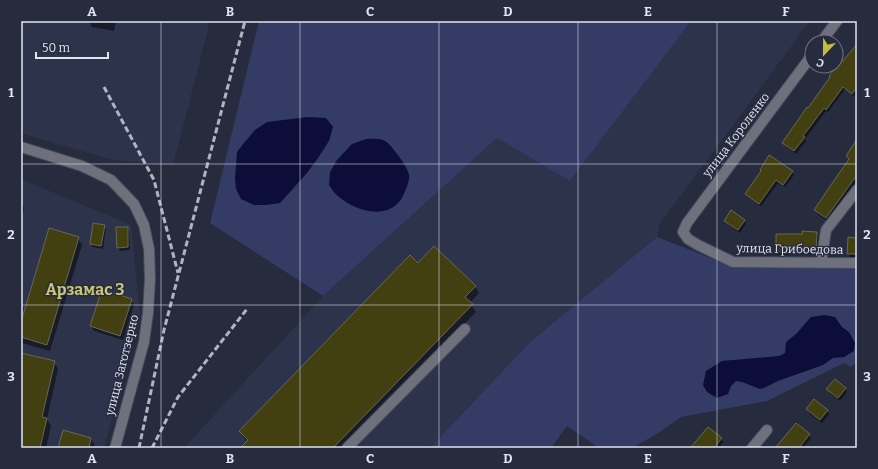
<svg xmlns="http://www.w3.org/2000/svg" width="878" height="469" font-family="Bitter,serif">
  <rect width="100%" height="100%" fill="#272b3e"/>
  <path fill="#2e334c" d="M 21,21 L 210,21 L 173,166 L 109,159 L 21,133 Z
    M 691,21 L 810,21 L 659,225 L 657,237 L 531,341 L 430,448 L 184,448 L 323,296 L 497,138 L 570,181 Z
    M 21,179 L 131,225 L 140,315 L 104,448 L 21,448 Z"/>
  <path fill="#343b64" d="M 259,21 L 691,21 L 570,181 L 497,138 L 323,296 L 210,223 Z
    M 657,237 L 731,266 L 857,268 L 857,362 L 851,367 L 844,363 L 767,401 L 681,417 L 660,432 L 632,448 L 599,448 L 567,426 L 551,448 L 430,448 L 531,341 Z"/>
  <path fill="#0c0d38" d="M 308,117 L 326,118 L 333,127 L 329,141 L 318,158 L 307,173 L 280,203 L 266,205 L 254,205 L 241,199 L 236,189 L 235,179 L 237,152 L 244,143 L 255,130 L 267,122 Z
    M 366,139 C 384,138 386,139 397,154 C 400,157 409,171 409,175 C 410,181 405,191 403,196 C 390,221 357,212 339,197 C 335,194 332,189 329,185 L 330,172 L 337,160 L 352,144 Z
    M 825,315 L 835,317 L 842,327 L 849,332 L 855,343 L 854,351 L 844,357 L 833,358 L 823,365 L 778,381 L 764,388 L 760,389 L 742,382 L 736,381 L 731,386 L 728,394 L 717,398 L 707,392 L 703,385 L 706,371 L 722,361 L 779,356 L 785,353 L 786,342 L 796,334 L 811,317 Z"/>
  <path fill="#0007" d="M 89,21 L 116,21 L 114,31 L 92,27 Z
    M 857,46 L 857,93 L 854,96 L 845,89 L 828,112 L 826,111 L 805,139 L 806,141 L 796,154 L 785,146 L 783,143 L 808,109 Z
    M 857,147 L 857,180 L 828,221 L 817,214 L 816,210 L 849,160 L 847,157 Z
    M 792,172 L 794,175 L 785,187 L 778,183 L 761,206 L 748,197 L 746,194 Z
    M 21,202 L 24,208 L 21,220 Z
    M 725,221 L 744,221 L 746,224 L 740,233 L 727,224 Z
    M 104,226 L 106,229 L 103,249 L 92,247 L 91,244 Z
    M 127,228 L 129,231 L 130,250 L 120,251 L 118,247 Z
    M 816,233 L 818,236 L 817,255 L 791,253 L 791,255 L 779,255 L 777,251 L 803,235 Z
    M 78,238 L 82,245 L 50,351 L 22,343 L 21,341 L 21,325 Z
    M 857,239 L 857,257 L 850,257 L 848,253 Z
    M 418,264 L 475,286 L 479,293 L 470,303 L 476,312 L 343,448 L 242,448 L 248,442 L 244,438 L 240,431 Z
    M 131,300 L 134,305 L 123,340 L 94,331 L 91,326 Z
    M 21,354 L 54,362 L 58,369 L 47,419 L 51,426 L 46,448 L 21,448 Z
    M 828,389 L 845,389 L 847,392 L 840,401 L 830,393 Z
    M 814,401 L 827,411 L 829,414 L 822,423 L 809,413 L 807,409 Z
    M 708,428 L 721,439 L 723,442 L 719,448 L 690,448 L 691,447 L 692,448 Z
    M 809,435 L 811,438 L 803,448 L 777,448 Z
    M 91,439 L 95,446 L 94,448 L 59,448 Z"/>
  <path fill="#424011" stroke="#686851" d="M 857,44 L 857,87 L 852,94 L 843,87 L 826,110 L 824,108 L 803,136 L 805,137 L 794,151 L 782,143 L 807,107 L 808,108 L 830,77 L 829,76 L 841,61 L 842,62 Z
    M 857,139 L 857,175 L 826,218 L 814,210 L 831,185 L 849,159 L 846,156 Z
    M 769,155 L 793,171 L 783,185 L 776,180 L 759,204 L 745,194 L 761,171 L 760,170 Z
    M 731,210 L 745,220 L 738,230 L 724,221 Z
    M 93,223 L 105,225 L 101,246 L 90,244 Z
    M 116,227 L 128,227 L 128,247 L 117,248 Z
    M 49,228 L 79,237 L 47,345 L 21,337 L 21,322 Z
    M 802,231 L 817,232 L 816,252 L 790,250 L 790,252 L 776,252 L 776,234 L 802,234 Z
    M 848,237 L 857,238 L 857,254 L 847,254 Z
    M 434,246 L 476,286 L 465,297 L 473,304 L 333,448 L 240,448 L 248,440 L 239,431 L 410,255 L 418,263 Z
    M 102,289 L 132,299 L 120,336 L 90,326 Z
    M 21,353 L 55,361 L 42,417 L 47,418 L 40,448 L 21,448 Z
    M 835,379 L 846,388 L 838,398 L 826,389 Z
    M 814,399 L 828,410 L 820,420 L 806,409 Z
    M 796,423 L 810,434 L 799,448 L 775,448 Z
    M 708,427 L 722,438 L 714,448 L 690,448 Z
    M 63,430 L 91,438 L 89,448 L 58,448 Z"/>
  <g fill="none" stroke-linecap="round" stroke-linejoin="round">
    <g stroke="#45495b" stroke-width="12">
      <path id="minor" d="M 821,42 L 837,21
        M 812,55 L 687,223 L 683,232 L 688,239 L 698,245 L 733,262 L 857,263
        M 21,147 L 82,166 L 111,180 L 134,204 L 144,225 L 149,249 L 150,279 L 148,313 L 144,342 L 115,448
        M 821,263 L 826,230 L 857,190
        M 347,448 L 465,329
        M 752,448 L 767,430"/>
    </g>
    <use href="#minor" stroke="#6e717b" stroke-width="10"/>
    <path stroke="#b0b4c2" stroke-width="3" stroke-dasharray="6 3" stroke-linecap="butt" d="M 104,87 L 154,180 L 178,273
      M 139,448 L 164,330 L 245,21
      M 152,448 L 178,397 L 247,309"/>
  </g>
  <path fill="none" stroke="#e1e5f1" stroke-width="1" stroke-opacity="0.55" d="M 161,21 L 161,448M 300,21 L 300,448M 439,21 L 439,448M 578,21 L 578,448M 717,21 L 717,448M 21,164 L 857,164M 21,305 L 857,305"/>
  <g text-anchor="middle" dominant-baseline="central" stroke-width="3" stroke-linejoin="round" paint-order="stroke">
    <g font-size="12" fill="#e1e5f1" stroke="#272b3e">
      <text transform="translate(736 135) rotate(-53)">улица Короленко</text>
      <text transform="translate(790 249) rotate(1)">улица Грибоедова</text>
      <text transform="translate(122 365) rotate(-76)">улица Заготзерно</text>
    </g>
    <g font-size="16" font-weight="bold" fill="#c8c678" stroke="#272b3e">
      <text x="85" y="289">Арзамас 3</text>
    </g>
  </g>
  <rect width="878" height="469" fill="none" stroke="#272b3e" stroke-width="44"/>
  <g transform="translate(824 54) rotate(202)"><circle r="19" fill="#272b3e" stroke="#717586"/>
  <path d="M0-3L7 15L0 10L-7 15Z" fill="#c3bd3f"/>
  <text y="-6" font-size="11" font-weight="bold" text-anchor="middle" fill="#e1e5f1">С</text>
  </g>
  <path d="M36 52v6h72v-6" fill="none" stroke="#e1e5f1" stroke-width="2"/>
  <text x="42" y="52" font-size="12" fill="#e1e5f1" stroke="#272b3e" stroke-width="3" paint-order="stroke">50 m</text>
  <rect x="22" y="22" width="834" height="425" fill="none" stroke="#e1e5f1" stroke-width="1.5"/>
  <g font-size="13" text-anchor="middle" font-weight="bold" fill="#e1e5f1">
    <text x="92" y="16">A</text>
    <text x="230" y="16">B</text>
    <text x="370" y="16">C</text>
    <text x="508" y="16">D</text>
    <text x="648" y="16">E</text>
    <text x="786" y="16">F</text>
    <text x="11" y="97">1</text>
    <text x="867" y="97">1</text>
    <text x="11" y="239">2</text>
    <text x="867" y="239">2</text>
    <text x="11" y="381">3</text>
    <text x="867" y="381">3</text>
    <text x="92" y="463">A</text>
    <text x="230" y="463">B</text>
    <text x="370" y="463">C</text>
    <text x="508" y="463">D</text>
    <text x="648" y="463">E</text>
    <text x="786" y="463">F</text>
  </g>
</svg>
